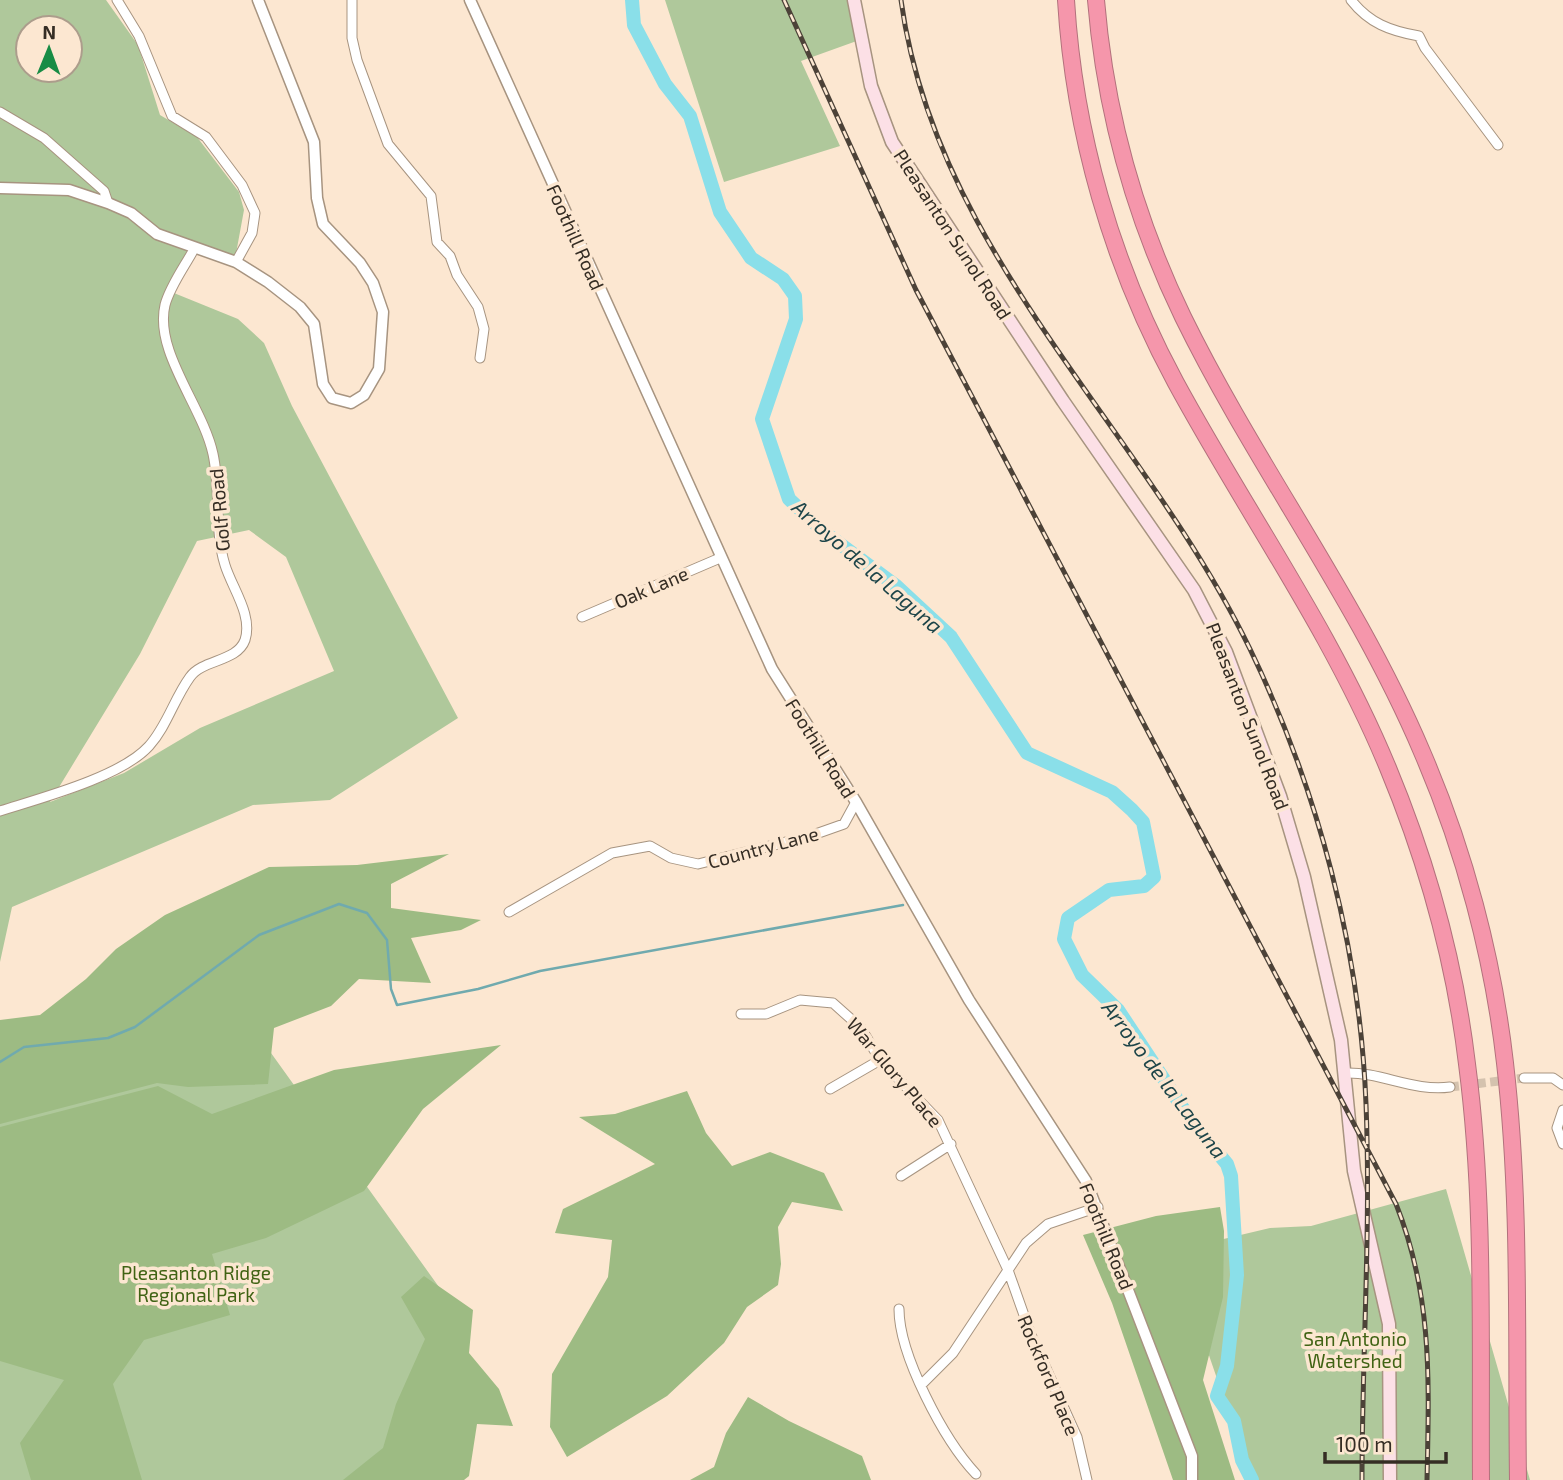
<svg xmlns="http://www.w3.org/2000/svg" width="1563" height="1480" font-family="'Exo 2',sans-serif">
  <rect width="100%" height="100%" fill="#fce7d1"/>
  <path fill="#afc89b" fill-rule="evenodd" d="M 0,0 L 106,0 L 138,45 L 160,115 L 197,137 L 239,192 L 244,210 L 235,259 L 191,242 L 169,291 L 238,319 L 264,343 L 292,406 L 458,718 L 330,800 L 253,805 L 12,907 L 0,962 ZM 28,28 L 70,28 L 70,70 L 28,70 ZM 249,530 L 286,557 L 334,671 L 200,728 L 124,773 L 50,802 L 140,654 L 197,541 Z
    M 665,0 L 858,0 L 865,38 L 801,61 L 840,146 L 724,182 Z
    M 266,1046 L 449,1301 L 454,1480 L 0,1480 L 0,1114 Z
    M 1446,1189 L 1530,1480 L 1252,1480 L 1173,1251 L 1270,1228 L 1311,1226 Z"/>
  <path fill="#9dbb83" d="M 449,854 L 391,884 L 391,908 L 481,920 L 461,930 L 411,938 L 431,983 L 359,979 L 331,1006 L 274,1028 L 268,1084 L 188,1087 L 157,1083 L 0,1124 L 0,1020 L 40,1015 L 86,979 L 116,949 L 165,915 L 269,867 L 357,865 Z
    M 501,1045 L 423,1109 L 364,1191 L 266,1238 L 212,1254 L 230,1315 L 144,1340 L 113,1384 L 142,1480 L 31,1480 L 20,1443 L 64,1380 L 0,1361 L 0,1127 L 158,1086 L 212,1114 L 334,1070 Z
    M 687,1091 L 706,1133 L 732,1166 L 770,1152 L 824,1173 L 843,1211 L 792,1202 L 778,1227 L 781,1264 L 778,1285 L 747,1307 L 724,1343 L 667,1396 L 567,1457 L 550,1427 L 552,1374 L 608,1277 L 612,1240 L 555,1233 L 563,1209 L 655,1164 L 579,1117 L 615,1114 Z
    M 1220,1207 L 1224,1231 L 1223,1297 L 1203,1380 L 1235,1480 L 1173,1480 L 1112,1303 L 1083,1235 L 1156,1216 Z
    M 424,1276 L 473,1310 L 469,1353 L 499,1389 L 513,1426 L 477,1424 L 469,1476 L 464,1480 L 343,1480 L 383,1448 L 396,1404 L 425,1339 L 401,1297 Z
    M 748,1397 L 789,1421 L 862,1456 L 871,1480 L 690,1480 L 714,1467 L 726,1433 Z"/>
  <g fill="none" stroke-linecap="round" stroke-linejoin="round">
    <path stroke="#70aaae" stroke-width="2.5" d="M 0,1062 L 24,1047 L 108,1038 L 135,1027 L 259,935 L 339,904 L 367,913 L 387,940 L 391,989 L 397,1005 L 478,989 L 540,971 L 903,905"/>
    <path stroke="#8adfe9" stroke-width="14" d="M 632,0 L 634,25 L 665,84 L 690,116 L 720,212 L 751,258 L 783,279 L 795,296 L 796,319 L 762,419 L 789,499 L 824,532 L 895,585 L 951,637 L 1027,753 L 1112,792 L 1132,810 L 1143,822 L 1154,877 L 1144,886 L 1109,890 L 1068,918 L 1064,939 L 1082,975 L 1118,1010 L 1192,1122 L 1227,1164 L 1231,1176 L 1237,1275 L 1227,1366 L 1217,1396 L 1234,1421 L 1242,1460 L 1252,1480"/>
    <path stroke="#d4c2ae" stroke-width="9" stroke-dasharray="9 4.5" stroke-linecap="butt" d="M 1450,1087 L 1524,1078"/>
    <g stroke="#a79480" stroke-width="11">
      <path id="minor" d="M 117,0 L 139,36 L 172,116 L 206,137 L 242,185 L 255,213 L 252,233 L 236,262
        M 352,0 L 352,38 L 357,60 L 388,144 L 431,196 L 437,242 L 450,256 L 457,275 L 478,307 L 484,329 L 480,358
        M 1351,0 C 1369,23 1390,31 1419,36 L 1425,48 L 1498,145
        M 0,112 L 44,138 L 104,191 L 108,203
        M 582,617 L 720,558
        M 0,811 C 41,798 121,777 149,746 C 167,726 174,699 190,677 C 203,659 237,662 245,640 C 253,615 232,588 225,565 C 214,530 221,490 213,454 C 203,407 154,352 165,305 C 170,286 185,266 194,249
        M 509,912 L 612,853 L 650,846 L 671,858 L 698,864 L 810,836 L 844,824 L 856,802
        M 741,1014 L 766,1014 L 800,1000 L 833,1003 L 861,1028 L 880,1060 L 938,1120 L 1008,1270 L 1031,1335 L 1077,1437 L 1087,1480
        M 1346,1073 C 1381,1072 1414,1092 1450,1087
        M 1524,1078 L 1553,1078 L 1563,1085
        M 830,1089 L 880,1060
        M 1563,1110 L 1557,1128 L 1563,1144
        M 901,1176 L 951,1144
        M 899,1309 C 899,1355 944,1440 976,1474
        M 922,1384 L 953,1353 L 1026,1243 L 1048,1224 L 1098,1207"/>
    </g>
    <g stroke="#a79480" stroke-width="13">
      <path id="tertiary" d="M 470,0 L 772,669 L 856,802 L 969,1000 L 1086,1181 L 1192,1456 L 1192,1480
        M 0,188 L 69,190 L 108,203 L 131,213 L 157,234 L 236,262 L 268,282 L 300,307 L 314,324 L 323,384 L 332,398 L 351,403 L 364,395 L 379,369 L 383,312 L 373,283 L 360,263 L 323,224 L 317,198 L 314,142 L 258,0"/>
    </g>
    <g stroke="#a79480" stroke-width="15">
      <path id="secondary" d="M 854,0 L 871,86 L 892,142 L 1063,401 L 1194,590 L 1226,652 L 1280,796 L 1304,877 L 1341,1040 L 1354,1171 L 1389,1324 L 1390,1480"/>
    </g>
    <g stroke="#b2717c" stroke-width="18">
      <path id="motorway" d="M 1066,0 C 1074,133 1112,265 1176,383 C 1246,512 1332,632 1388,768 C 1427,862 1455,963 1467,1064 C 1485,1201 1480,1342 1481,1480
        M 1096,0 C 1105,110 1135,218 1183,317 C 1256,466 1357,599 1422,752 C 1464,849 1493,957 1505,1063 C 1521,1201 1516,1341 1518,1480"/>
    </g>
    <use href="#minor" stroke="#fff" stroke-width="9"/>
    <use href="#tertiary" stroke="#fff" stroke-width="10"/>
    <use href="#secondary" stroke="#fce0e6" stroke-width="12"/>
    <use href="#motorway" stroke="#f596ab" stroke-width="16"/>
    <g stroke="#4c4238" stroke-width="5">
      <path id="rail" d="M 784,0 L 916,290 L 1396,1204 C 1433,1297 1429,1382 1427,1480
        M 901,0 C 935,253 1143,428 1250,649 C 1318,790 1360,948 1366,1104 C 1371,1229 1362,1355 1362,1480"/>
    </g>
    <use href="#rail" stroke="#fce7d1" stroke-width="2.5" stroke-dasharray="8" stroke-linecap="butt"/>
  </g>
  <g text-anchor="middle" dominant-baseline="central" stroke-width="7" stroke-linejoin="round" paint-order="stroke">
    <g font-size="19" fill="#352d24" stroke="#fce7d1">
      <text transform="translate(953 234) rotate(57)">Pleasanton Sunol Road</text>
      <text transform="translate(576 237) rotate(66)">Foothill Road</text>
      <text transform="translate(219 510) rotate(-95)">Golf Road</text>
      <text transform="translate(651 587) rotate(-23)">Oak Lane</text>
      <text transform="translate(1248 716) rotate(69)">Pleasanton Sunol Road</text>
      <text transform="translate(821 748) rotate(58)">Foothill Road</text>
      <text transform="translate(763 847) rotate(-15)">Country Lane</text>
      <text transform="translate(895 1072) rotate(50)">War Glory Place</text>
      <text transform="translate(1107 1236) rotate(68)">Foothill Road</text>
      <text transform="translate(1049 1375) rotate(67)">Rockford Place</text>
    </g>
    <g font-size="19" fill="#406314" stroke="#fce7d1">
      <text x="196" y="1272">Pleasanton Ridge<tspan x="196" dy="22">Regional Park</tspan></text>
      <text x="1355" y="1338">San Antonio<tspan x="1355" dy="22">Watershed</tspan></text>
    </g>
    <g font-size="21" font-style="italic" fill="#1d4549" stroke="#fce7d1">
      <text transform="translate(868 566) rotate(41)">Arroyo de la Laguna</text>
      <text transform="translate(1165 1079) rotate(53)">Arroyo de la Laguna</text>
    </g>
  </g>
  <g transform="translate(49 49) rotate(1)"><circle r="33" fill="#fce7d1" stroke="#ac9d8c" stroke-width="2"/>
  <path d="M0-5L12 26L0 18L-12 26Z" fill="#188c45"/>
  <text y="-10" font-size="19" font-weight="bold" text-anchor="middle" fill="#352d24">N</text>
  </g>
  <path d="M1325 1452v10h121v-10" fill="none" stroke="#352d24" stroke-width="3.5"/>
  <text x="1336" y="1452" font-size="21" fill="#352d24" stroke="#fce7d1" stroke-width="5" paint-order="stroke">100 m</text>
</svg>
